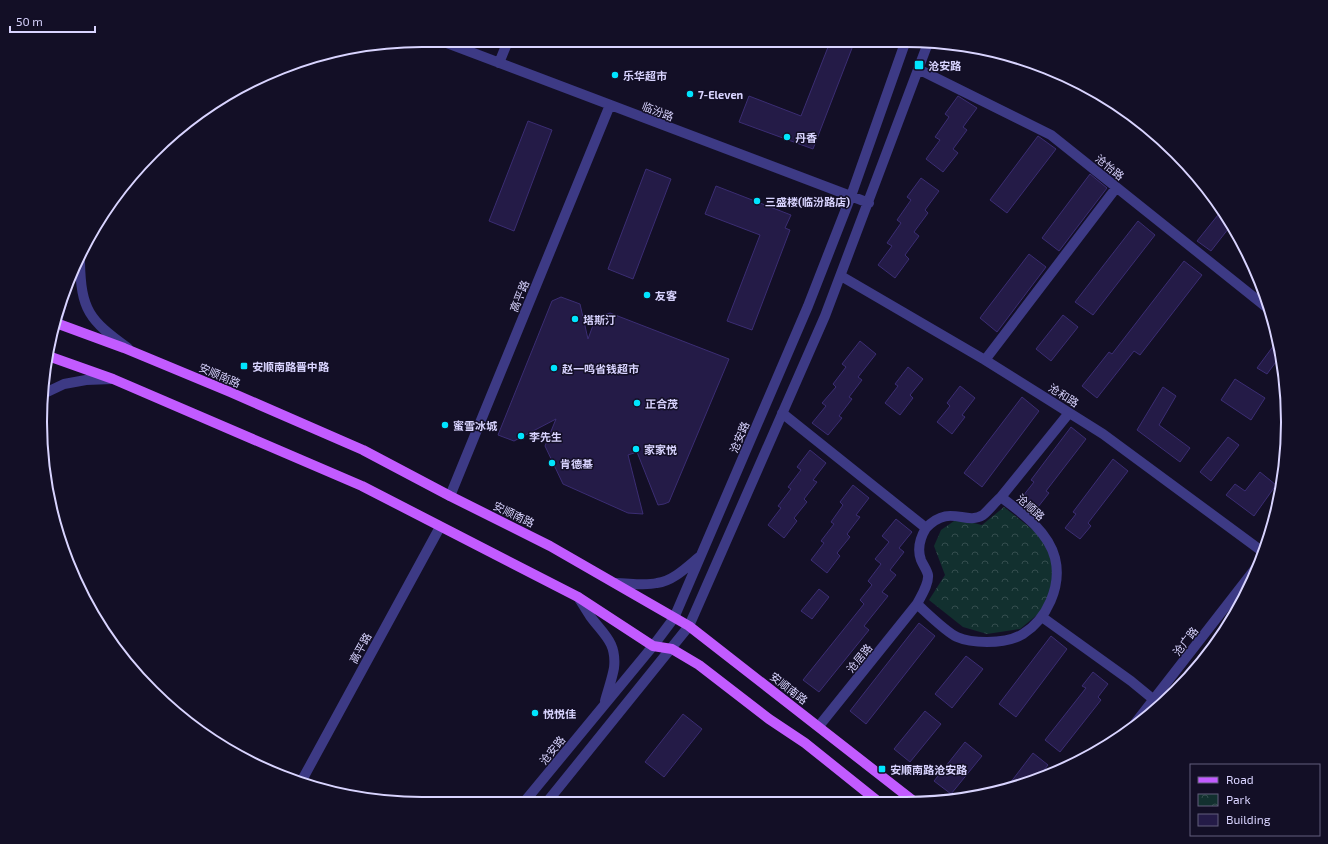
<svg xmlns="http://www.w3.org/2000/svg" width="1328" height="844" font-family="'Exo 2','Noto Sans SC',sans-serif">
  <defs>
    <pattern id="park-crowns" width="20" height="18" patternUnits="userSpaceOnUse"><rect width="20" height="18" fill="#12302f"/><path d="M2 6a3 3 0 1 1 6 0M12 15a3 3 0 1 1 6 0" fill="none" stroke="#344d4e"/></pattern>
  </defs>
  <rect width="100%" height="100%" fill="#130f26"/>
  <path fill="url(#park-crowns)" d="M 1004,507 L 1038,534 L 1053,556 L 1054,580 L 1043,610 L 1020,629 L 987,634 L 963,627 L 929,600 L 945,575 L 934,546 L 941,530 L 957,519 L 982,525 Z"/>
  <path fill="#241b47" stroke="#3b2d73" d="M 830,42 L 854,43 L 813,149 L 739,122 L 749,96 L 801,116 Z
    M 958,96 L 977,108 L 963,127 L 967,130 L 953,149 L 958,153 L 943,172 L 926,159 L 940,140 L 935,137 L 949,117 L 945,114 Z
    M 528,121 L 552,130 L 514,231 L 489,221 Z
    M 1038,136 L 1056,149 L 1007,213 L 990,200 Z
    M 646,169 L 671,179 L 633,279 L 608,269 Z
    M 1090,174 L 1107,188 L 1059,251 L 1042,238 Z
    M 921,178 L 939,191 L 925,210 L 928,213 L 914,232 L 919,236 L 905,255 L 909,259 L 895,278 L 878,265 L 892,246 L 887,243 L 901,223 L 897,220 L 911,200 L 907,197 Z
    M 716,186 L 791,215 L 785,228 L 790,230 L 752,330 L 727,321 L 760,235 L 705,214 Z
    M 1222,210 L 1232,224 L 1211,251 L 1197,241 Z
    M 1138,221 L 1155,235 L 1093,315 L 1075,302 Z
    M 1029,254 L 1046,267 L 997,332 L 980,318 Z
    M 1184,261 L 1202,275 L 1140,355 L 1134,351 L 1097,398 L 1082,386 L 1109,352 L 1112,354 Z
    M 561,297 L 580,304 L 588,339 L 596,317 L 610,313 L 729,359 L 669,502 L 664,504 L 658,505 L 637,452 L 628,455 L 643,514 L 628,513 L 563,484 L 545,446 L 556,419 L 514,441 L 498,435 L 552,301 Z
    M 1063,315 L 1078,327 L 1051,361 L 1036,349 Z
    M 860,341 L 876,354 L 858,377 L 862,380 L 849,397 L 852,399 L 839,416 L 842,418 L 828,435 L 812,423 L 826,406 L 822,403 L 836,387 L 833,384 L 846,367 L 842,364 Z
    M 1277,341 L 1281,355 L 1267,374 L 1257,368 Z
    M 908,367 L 923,379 L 910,395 L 913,398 L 900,415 L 885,403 L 898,386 L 895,384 Z
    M 1235,379 L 1265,398 L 1251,420 L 1221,400 Z
    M 960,386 L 975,398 L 962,415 L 965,417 L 952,434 L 937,422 L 950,406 L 947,403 Z
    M 1163,387 L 1176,396 L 1159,425 L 1190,448 L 1180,462 L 1137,430 Z
    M 1022,397 L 1039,411 L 982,487 L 964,473 Z
    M 1071,427 L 1086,439 L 1046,491 L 1049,493 L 1038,507 L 1023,496 L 1034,482 L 1031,480 Z
    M 1228,437 L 1239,445 L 1211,481 L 1200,472 Z
    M 810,450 L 826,463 L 813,480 L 817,482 L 804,499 L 807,502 L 794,518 L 797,521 L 784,538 L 768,525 L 781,508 L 778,506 L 791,489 L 788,487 L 801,470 L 797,467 Z
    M 1113,459 L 1128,471 L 1088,523 L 1091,526 L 1080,539 L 1065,528 L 1076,514 L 1073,512 Z
    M 1260,472 L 1276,485 L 1254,516 L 1226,495 L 1235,484 L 1245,491 Z
    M 853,485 L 869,498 L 856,515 L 860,517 L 847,534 L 850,537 L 837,553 L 840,556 L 827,573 L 811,560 L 824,543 L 821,541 L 834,524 L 831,522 L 843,505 L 840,502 Z
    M 896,519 L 912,532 L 899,548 L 904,552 L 890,570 L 896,575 L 882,592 L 888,596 L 864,626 L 869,630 L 819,692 L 803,680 L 864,604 L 860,600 L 872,585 L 868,581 L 881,564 L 875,559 L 889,542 L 882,536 Z
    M 819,589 L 829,597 L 812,619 L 801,611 Z
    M 919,623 L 935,636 L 866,724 L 850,711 Z
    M 1051,636 L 1067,649 L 1016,717 L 999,704 Z
    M 966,656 L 983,669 L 952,708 L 935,694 Z
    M 1093,672 L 1108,684 L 1098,697 L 1101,700 L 1060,752 L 1045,740 L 1086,688 L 1082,686 Z
    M 925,711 L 941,724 L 910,762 L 894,749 Z
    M 683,714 L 702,729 L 664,777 L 645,762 Z
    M 965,742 L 982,756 L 951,794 L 934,781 Z
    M 1033,753 L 1048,765 L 1037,779 L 1004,791 Z"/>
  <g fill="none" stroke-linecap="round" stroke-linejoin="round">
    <path stroke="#3d3a85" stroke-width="10" d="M 439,40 L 869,203
      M 499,63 L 508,41
      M 918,69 L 1051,135 L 1270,310
      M 80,262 C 81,310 89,320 128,348
      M 841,276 L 985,360 L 1103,434 L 1263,552
      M 56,324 L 67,286
      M 985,360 L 1116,188
      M 45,393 L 64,384 L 86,380 L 112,379
      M 782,413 L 926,528 C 950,503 965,526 983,515 C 989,510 995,502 1001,497 C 1022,513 1048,531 1055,558 C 1062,586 1047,619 1023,634 C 1013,640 998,642 987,642 C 978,642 966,641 957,637 C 946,632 927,613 917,604 C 921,596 929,584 928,575 C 927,570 923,565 921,560 C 917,549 920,538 926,528
      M 450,496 L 610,105
      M 1001,497 L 1069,413
      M 616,583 C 629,583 644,586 657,583 C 673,581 687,567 699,557
      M 578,597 C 582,603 586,610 590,616 C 603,634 617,642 614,668 C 612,679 608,690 605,701
      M 1042,617 L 1131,681 L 1159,704
      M 819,726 L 917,604
      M 1129,731 L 1258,565
      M 301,782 L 440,527
      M 525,801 L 653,646 L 674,618 L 808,306 L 851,196 L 905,43
      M 547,802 L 689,626 L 825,316 L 928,43"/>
    <path stroke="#c25bff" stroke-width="10" d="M 56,323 L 124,348 L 230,392 L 363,450 L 450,496 L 550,546 L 689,626 L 916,803
      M 51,357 L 113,379 L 362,486 L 578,597 L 653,646 L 672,649 L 699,665 L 769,719 L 805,743 L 880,803"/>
  </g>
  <g fill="#00e5ff" stroke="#130f26" stroke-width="1.5">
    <rect x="914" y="60" width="10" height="10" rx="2"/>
    <circle cx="615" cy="75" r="4"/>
    <circle cx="690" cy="94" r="4"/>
    <circle cx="787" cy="137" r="4"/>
    <circle cx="757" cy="201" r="4"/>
    <circle cx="647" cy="295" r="4"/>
    <circle cx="575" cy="319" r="4"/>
    <rect x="240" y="362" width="8" height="8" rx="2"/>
    <circle cx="554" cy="368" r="4"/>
    <circle cx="637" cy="403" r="4"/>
    <circle cx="445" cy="425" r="4"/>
    <circle cx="521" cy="436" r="4"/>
    <circle cx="636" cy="449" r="4"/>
    <circle cx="552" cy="463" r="4"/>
    <circle cx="535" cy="713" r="4"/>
    <rect x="878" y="765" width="8" height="8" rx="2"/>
  </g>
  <g text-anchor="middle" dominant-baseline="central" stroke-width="3" stroke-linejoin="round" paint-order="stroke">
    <g font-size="11" font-weight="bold" fill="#d9d4ff" stroke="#130f26" text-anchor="start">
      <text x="928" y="65">沧安路</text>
      <text x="623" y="75">乐华超市</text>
      <text x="698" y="94">7-Eleven</text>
      <text x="795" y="137">丹香</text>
      <text x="765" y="201">三盛楼(临汾路店)</text>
      <text x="655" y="295">友客</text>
      <text x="583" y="319">塔斯汀</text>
      <text x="252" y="366">安顺南路晋中路</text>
      <text x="562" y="368">赵一鸣省钱超市</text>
      <text x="645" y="403">正合茂</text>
      <text x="453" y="425">蜜雪冰城</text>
      <text x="529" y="436">李先生</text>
      <text x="644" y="449">家家悦</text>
      <text x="560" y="463">肯德基</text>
      <text x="543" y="713">悦悦佳</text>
      <text x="890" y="769">安顺南路沧安路</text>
    </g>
    <g font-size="11" fill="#d9d4ff" stroke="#130f26">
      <text transform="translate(658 111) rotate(21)">临汾路</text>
      <text transform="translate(1110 167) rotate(39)">沧怡路</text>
      <text transform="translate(519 296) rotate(-68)">高平路</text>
      <text transform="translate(220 375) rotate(23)">安顺南路</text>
      <text transform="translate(1064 395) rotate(32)">沧和路</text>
      <text transform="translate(739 437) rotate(-67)">沧安路</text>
      <text transform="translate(1031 507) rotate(42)">沧顺路</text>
      <text transform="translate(514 514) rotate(26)">安顺南路</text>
      <text transform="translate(1185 641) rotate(-52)">沧广路</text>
      <text transform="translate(360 648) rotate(-61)">高平路</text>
      <text transform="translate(859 658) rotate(-51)">沧居路</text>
      <text transform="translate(789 688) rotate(38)">安顺南路</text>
      <text transform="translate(552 750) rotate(-51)">沧安路</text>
    </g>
  </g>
  <path d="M0 0H1328V844H0ZM422 47H906A375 375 0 0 1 1281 422V422A375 375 0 0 1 906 797H422A375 375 0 0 1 47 422V422A375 375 0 0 1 422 47Z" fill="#130f26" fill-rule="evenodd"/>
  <path fill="none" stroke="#d9d4ff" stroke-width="2" d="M422 47H906A375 375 0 0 1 1281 422V422A375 375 0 0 1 906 797H422A375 375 0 0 1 47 422V422A375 375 0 0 1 422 47Z"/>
  <rect x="1190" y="764" width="130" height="72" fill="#130f26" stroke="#625e7d"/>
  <rect x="1198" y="777" width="20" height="6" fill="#c25bff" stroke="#625e7d"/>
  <text x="1226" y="784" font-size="12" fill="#d9d4ff">Road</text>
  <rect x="1198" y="794" width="20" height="12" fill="url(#park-crowns)" stroke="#625e7d"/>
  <text x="1226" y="804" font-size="12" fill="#d9d4ff">Park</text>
  <rect x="1198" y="814" width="20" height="12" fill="#241b47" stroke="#625e7d"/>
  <text x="1226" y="824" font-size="12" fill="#d9d4ff">Building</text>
  <path d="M10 26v6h85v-6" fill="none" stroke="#d9d4ff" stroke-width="2"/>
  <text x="16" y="26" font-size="12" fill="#d9d4ff" stroke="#130f26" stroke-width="3" paint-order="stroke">50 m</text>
</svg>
